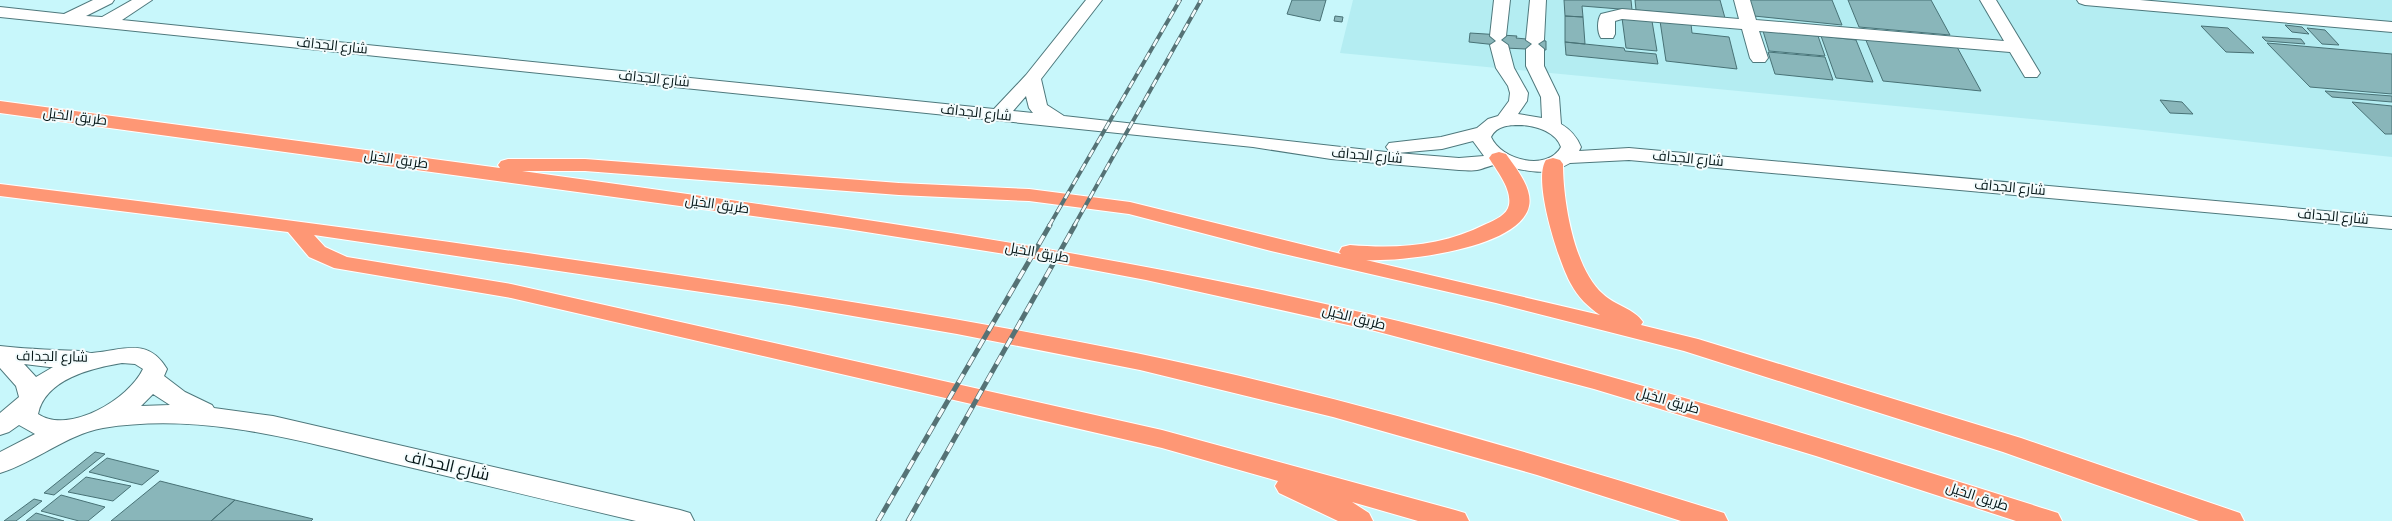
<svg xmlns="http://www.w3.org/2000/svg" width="2392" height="521" font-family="'Source Sans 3',Cairo,sans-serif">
  <rect width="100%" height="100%" fill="#c8f7fb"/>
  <path fill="#b4edf2" d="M 1353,0 L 2392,0 L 2392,157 L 2125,128 L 1340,53 Z"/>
  <path fill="#89b6ba" stroke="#487276" d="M 1292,0 L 1326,0 L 1320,21 L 1287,14 Z
    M 1564,0 L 1631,0 L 1632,10 L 1582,6 L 1583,17 L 1565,16 Z
    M 1635,0 L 1720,0 L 1725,18 L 1636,10 Z
    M 1749,0 L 1832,0 L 1842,25 L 1754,16 Z
    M 1848,0 L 1931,0 L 1950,35 L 1859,27 Z
    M 1335,16 L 1343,17 L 1342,22 L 1334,21 Z
    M 1565,16 L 1583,17 L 1585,44 L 1565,42 Z
    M 1622,18 L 1652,21 L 1657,51 L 1626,48 Z
    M 1660,21 L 1691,24 L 1692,33 L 1729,37 L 1737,69 L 1666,61 Z
    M 2285,25 L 2302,27 L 2309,34 L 2292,32 Z
    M 2201,26 L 2228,28 L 2254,53 L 2226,52 Z
    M 2307,28 L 2325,30 L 2339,45 L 2322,44 Z
    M 1763,31 L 1818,36 L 1825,56 L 1769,51 Z
    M 1470,33 L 1517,36 L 1516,38 L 1546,41 L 1546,50 L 1505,48 L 1506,46 L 1469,42 Z
    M 1821,36 L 1856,40 L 1873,82 L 1836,78 Z
    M 2262,37 L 2301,39 L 2305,44 L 2266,41 Z
    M 1865,38 L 1957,47 L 1981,91 L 1883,81 Z
    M 1565,42 L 1624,48 L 1625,51 L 1656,54 L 1658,64 L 1566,55 Z
    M 2267,43 L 2392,54 L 2392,94 L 2310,87 Z
    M 1768,52 L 1825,57 L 1833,80 L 1775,74 Z
    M 2325,91 L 2392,96 L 2392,102 L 2332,97 Z
    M 2160,100 L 2182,102 L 2193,114 L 2170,113 Z
    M 2352,102 L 2392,106 L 2392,134 L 2385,134 Z
    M 95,452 L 105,454 L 54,495 L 44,493 Z
    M 107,458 L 159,471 L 142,485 L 89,472 Z
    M 86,477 L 131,486 L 113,501 L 68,492 Z
    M 160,481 L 235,500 L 211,521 L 111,521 Z
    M 61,495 L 105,507 L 88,521 L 79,521 L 41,511 Z
    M 34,499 L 42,501 L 16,521 L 4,521 Z
    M 235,500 L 313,519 L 311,521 L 211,521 Z
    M 36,513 L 64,521 L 26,521 Z"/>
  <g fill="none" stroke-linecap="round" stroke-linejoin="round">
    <g stroke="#4e787c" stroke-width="2">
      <path id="minor" d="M 93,0 L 114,0 L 112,3 L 86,16 L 102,17 L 132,0 L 152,0 L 122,20 L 994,109 L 1026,75 L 1086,0 L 1102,0 L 1041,79 L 1047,105 L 1064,116 L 1395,153 L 1389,151 L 1386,147 L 1389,143 L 1441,137 L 1477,128 L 1488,119 L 1498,116 L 1509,101 L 1510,93 L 1508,86 L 1496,68 L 1490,45 L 1496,41 L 1490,36 L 1494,0 L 1510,0 L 1506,36 L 1501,40 L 1508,45 L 1514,68 L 1528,93 L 1527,101 L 1518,114 L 1542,118 L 1541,97 L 1526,66 L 1526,49 L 1532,44 L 1526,40 L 1530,0 L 1546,0 L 1544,40 L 1538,44 L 1544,49 L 1544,66 L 1559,97 L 1561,124 C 1571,130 1577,137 1581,147 L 1579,151 L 1629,148 L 2392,217 L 2392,229 L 1629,160 L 1570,163 C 1543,179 1525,169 1498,165 C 1492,164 1484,169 1477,170 C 1472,171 1465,170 1459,170 L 1331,159 L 1253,147 L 0,17 L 0,7 L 64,14 ZM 1026,96 L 1029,108 L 1033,113 L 1013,111 ZM 1522,125 C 1537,126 1556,132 1561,147 C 1547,172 1501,160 1491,137 C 1497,125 1510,125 1522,125 ZM 1473,141 L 1484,156 L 1459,158 L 1397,153 L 1442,149 Z
        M 1734,0 L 1750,0 L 1756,20 L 2004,41 L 1980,0 L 1996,0 L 2040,73 L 2037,77 L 2025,77 L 2010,52 L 1759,31 L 1768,58 L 1765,62 L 1753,62 L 1750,58 L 1742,29 L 1622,19 L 1615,21 L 1615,34 L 1613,38 L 1601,38 C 1597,32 1597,20 1601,14 L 1622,9 L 1739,19 Z
        M 2077,0 L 2140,0 L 2392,22 L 2392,32 L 2085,5 L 2079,3 Z
        M 0,346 C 27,349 53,350 80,351 C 84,351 89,353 92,353 C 122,351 147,336 167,369 L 164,376 L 185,392 L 212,405 L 214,408 L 273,416 L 680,510 L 690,513 L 694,521 L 636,521 C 554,502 473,482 392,463 C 297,440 201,412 103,428 C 65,435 36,462 0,473 L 0,452 L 35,434 L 19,425 L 9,432 L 0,435 L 0,413 L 19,397 L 16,386 L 0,368 ZM 122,363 L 135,364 L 143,369 C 129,399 69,435 38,414 C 45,379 92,368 122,363 ZM 24,364 L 49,367 L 53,367 L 36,377 ZM 153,394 L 170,405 L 141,406 Z"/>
    </g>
    <g stroke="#fff" stroke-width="2">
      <path id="highway" d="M 0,101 L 500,168 L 498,165 L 501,161 L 508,159 L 585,159 L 899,183 L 1029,189 L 1130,202 L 1341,254 L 1339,252 L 1342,247 L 1350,245 C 1398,249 1443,246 1486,224 C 1495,220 1507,215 1509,205 C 1512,189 1497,171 1489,158 L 1492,154 L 1499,152 L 1506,154 C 1515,167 1533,188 1529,206 C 1520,249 1402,262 1366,260 L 1600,315 C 1588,307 1578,297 1571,284 C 1559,263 1532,180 1546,160 L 1553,158 L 1560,160 L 1563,164 C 1563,201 1574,269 1603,294 C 1614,305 1635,309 1643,322 L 1641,325 L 1698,339 L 2021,438 L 2240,513 L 2244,521 L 2199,521 L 2003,452 L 1684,351 L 1496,303 L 1271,251 L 1129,214 L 1029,201 L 899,195 L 585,171 L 522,171 C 768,205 1014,238 1257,289 C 1528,346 1794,429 2058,513 L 2062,521 L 2016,521 L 1816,456 L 1594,389 L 1375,331 L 1146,280 L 1024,257 L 841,228 L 0,113 Z
        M 0,184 C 199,208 397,234 596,263 C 776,289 957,317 1136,353 C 1335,394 1530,452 1724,513 L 1728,521 L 1681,521 L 1537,475 L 1333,417 L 1140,370 L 957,334 L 789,305 L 314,235 L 325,247 L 347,257 L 511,284 L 1162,430 L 1455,510 L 1465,513 L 1469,521 L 1418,521 L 1352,502 L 1369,513 L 1373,521 L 1338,521 L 1279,493 L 1275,486 L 1278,481 L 1162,448 L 511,298 L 334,268 L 309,257 L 288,232 L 0,196 Z"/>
    </g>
    <use href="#minor" fill="#fff" fill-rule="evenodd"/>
    <use href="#highway" fill="#fe9775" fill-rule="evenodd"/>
    <g stroke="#557275" stroke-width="4">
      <path id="rail-far1" d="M 1049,226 L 1180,0
        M 1074,226 L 1201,0"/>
    </g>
    <g stroke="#557275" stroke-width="5">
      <path id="rail" d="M 878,521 L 1050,225
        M 908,521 L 1075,225"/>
    </g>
    <use href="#rail-far1" stroke="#f3fcfd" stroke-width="2.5" stroke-dasharray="8" stroke-linecap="butt"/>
    <use href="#rail" stroke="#f3fcfd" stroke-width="3.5" stroke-dasharray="10" stroke-linecap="butt"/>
  </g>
  <g text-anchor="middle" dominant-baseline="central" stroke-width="4" stroke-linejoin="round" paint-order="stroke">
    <g font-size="14" fill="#041516" stroke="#f3fcfd">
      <text transform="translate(332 46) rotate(6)">شارع الجداف</text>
      <text transform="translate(654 79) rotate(6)">شارع الجداف</text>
      <text transform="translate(976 113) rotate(6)">شارع الجداف</text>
      <text transform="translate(75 117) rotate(7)">طريق الخيل</text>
      <text transform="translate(1367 156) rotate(5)">شارع الجداف</text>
      <text transform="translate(1688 159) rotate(5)">شارع الجداف</text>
      <text transform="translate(396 160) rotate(8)">طريق الخيل</text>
      <text transform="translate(2010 188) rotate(5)">شارع الجداف</text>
      <text transform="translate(717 205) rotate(8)">طريق الخيل</text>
      <text transform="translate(2333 217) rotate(5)">شارع الجداف</text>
      <text transform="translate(1037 253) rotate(10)">طريق الخيل</text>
      <text transform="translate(1354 318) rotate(14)">طريق الخيل</text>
      <text transform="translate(52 357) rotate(1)">شارع الجداف</text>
      <text transform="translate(1668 401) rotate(16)">طريق الخيل</text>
      <text transform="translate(1977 497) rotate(18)">طريق الخيل</text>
    </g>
    <g font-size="17" fill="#041516" stroke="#f3fcfd">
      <text transform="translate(447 466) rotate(13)">شارع الجداف</text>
    </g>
  </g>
</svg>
